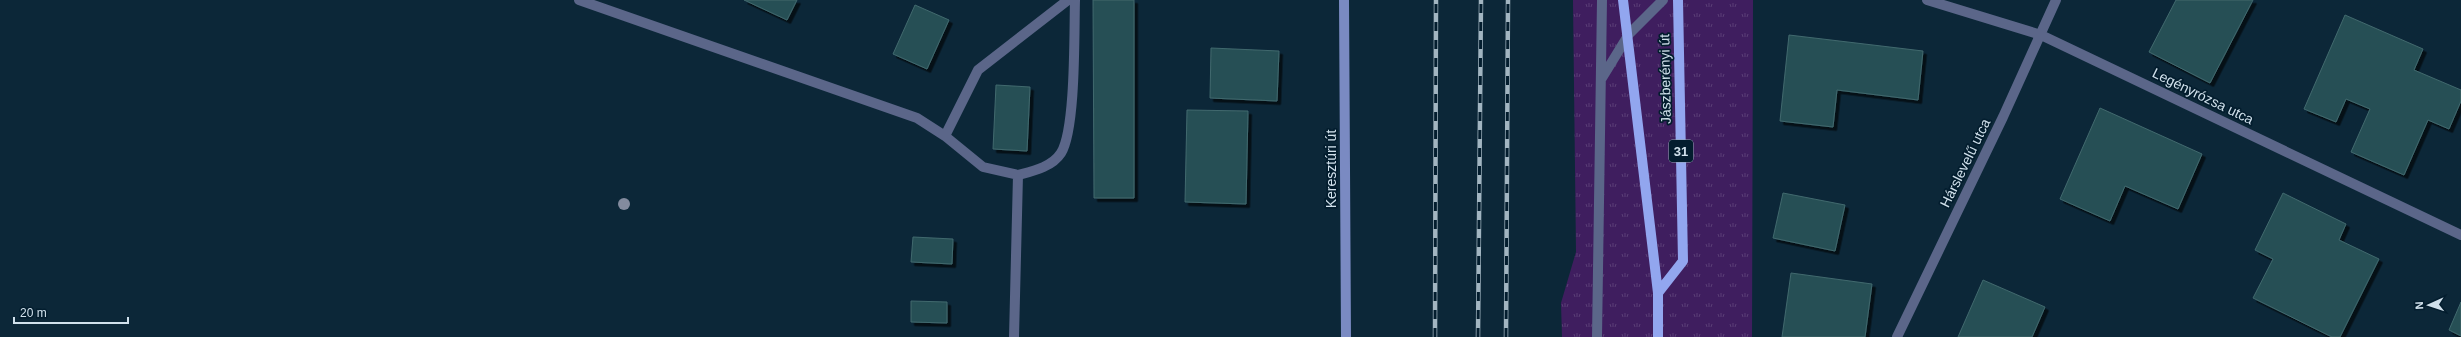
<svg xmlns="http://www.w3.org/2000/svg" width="2461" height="337" font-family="Arial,sans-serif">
  <defs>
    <pattern id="grass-tufts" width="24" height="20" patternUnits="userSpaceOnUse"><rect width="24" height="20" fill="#3f1e5f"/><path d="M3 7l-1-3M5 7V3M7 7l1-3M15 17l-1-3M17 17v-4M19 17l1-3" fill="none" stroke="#5a3e76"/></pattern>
    <filter id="shadow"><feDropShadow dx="3.5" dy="3.5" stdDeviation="0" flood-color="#0009"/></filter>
  </defs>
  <rect width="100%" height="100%" fill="#0c2738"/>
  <path fill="url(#grass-tufts)" d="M 1573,0 L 1753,0 L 1752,337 L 1562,337 L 1561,303 L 1576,252 Z"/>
  <path fill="#285055" stroke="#41696e" filter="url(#shadow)" d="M 744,0 L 797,0 L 787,20 Z
    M 1093,0 L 1134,0 L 1134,198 L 1094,198 Z
    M 2176,0 L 2253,0 L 2210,83 L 2149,52 Z
    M 915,5 L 949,20 L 927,69 L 893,54 Z
    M 2345,15 L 2423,49 L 2414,70 L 2461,90 L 2461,101 L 2449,129 L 2428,120 L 2404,175 L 2351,152 L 2370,109 L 2346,99 L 2336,122 L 2304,109 Z
    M 1789,35 L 1923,51 L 1918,100 L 1837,90 L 1833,127 L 1780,121 Z
    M 1211,48 L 1279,51 L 1277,101 L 1210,98 Z
    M 996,85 L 1030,87 L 1027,151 L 993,149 Z
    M 2100,108 L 2202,154 L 2178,209 L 2125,186 L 2110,221 L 2060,199 Z
    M 1187,110 L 1248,111 L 1246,204 L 1185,202 Z
    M 1783,193 L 1845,205 L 1835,251 L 1773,238 Z
    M 2283,193 L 2346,224 L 2339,240 L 2379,259 L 2340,337 L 2332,337 L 2253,298 L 2273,259 L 2255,250 Z
    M 913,237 L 953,239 L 952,264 L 911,262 Z
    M 1791,273 L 1872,284 L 1865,337 L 1782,337 Z
    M 1983,280 L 2045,307 L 2032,337 L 1958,337 Z
    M 911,301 L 947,302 L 947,323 L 911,322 Z
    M 2461,302 L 2461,336 L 2449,330 Z"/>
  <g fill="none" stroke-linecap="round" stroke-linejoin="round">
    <path stroke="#5b6689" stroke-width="10" d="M 579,0 L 917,118 L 945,136 L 983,167 L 1018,175
      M 945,136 L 978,70 L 1068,0
      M 1014,337 L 1018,175 C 1033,171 1052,167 1061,153 C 1076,129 1074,32 1075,0"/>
    <path stroke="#5b6689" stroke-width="10" d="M 1927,0 L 2041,35 L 2461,235
      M 1602,78 L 1629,34 L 1663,0
      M 1597,337 L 1602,0
      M 1897,337 L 2003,117 L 2056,0"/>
    <path stroke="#7a8ac2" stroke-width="10" d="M 1344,0 L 1346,337"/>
    <path stroke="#92a6ef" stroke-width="10" d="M 1623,0 L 1658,293 L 1658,337
      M 1658,293 L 1683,261 L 1678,0"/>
    <g stroke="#a2b5c1" stroke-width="4.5">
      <path id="rail" d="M 1435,337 L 1436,0
        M 1478,337 L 1481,0
        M 1506,337 L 1508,0"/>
    </g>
    <use href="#rail" stroke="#031d2e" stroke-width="3" stroke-dasharray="9" stroke-linecap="butt"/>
  </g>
  <circle fill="#838b9e" cx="624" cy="204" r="6"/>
  <g text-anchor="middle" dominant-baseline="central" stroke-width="3.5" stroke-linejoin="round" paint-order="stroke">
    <rect fill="#031d2e" stroke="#93a6b3" stroke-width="1" x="1669" y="140" width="24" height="22" rx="3"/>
    <g font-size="13" font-weight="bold" fill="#d1e1ec">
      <text x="1681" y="151">31</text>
    </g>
    <g font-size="14" fill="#d1e1ec" stroke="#031d2e">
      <text transform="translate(1665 79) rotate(-91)">Jászberényi út</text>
      <text transform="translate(2203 96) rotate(26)">Legényrózsa utca</text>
      <text transform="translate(1965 163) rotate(-64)">Hárslevelű utca</text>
      <text transform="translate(1331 169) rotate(-90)">Keresztúri út</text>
    </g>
  </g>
  <g transform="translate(2429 305) rotate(267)" stroke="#031d2e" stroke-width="3" paint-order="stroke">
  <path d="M0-3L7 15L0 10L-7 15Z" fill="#d1e1ec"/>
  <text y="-6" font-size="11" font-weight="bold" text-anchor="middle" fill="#d1e1ec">N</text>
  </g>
  <path d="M14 317v6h114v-6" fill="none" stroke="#d1e1ec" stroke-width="2"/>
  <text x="20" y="317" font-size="12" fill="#d1e1ec" stroke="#031d2e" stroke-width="3" paint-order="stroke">20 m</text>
</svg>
